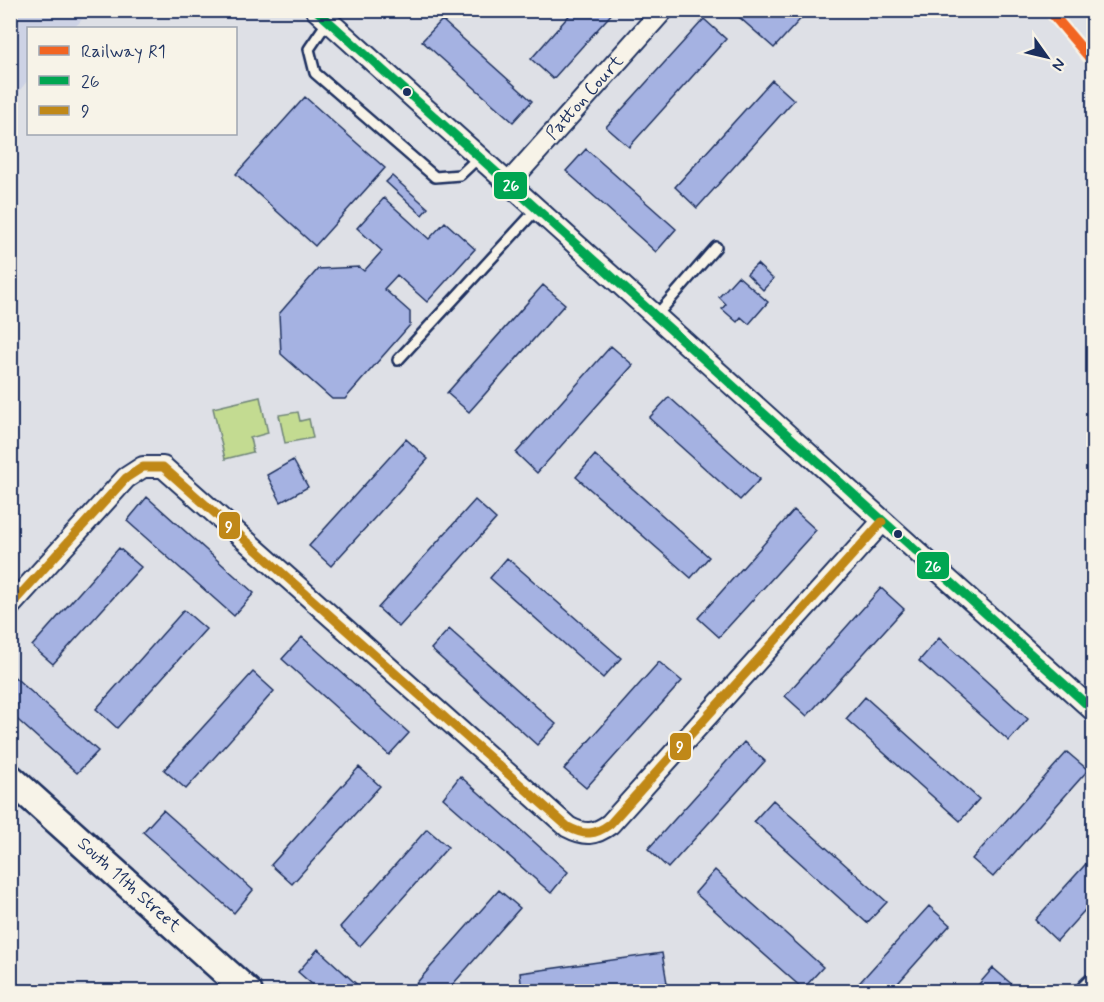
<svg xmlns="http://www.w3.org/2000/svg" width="1104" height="1002" font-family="Mynerve,sans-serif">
  <rect width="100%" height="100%" fill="#dee0e6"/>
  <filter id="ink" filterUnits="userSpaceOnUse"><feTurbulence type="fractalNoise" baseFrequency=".0167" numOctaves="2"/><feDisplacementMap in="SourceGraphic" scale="12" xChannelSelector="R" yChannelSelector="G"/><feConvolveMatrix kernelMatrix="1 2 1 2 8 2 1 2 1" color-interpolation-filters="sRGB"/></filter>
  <g filter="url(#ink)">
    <path fill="#cdd2e5" d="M 11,10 L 90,11 L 74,28 L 28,28 L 28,80 L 11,101 Z"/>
    <path fill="#c3db91" stroke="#6f8578" stroke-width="1.5" d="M 260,397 L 268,433 L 250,438 L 253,452 L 225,459 L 213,408 Z
      M 298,412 L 300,421 L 309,419 L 313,438 L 285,443 L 279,415 Z"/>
    <path fill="#a5b2e2" stroke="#1b2f5e" stroke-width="1.5" d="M 574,10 L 615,10 L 553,79 L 531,59 Z
      M 731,10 L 806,10 L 806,13 L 774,48 Z
      M 704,19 L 726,39 L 629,147 L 606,127 Z
      M 442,20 L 532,101 L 513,122 L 422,41 Z
      M 772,80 L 794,100 L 697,208 L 675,187 Z
      M 305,97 L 385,168 L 315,246 L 236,174 Z
      M 586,149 L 676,229 L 656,252 L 566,171 Z
      M 392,176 L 428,208 L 422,215 L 386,182 Z
      M 384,198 L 429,239 L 445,222 L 475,249 L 427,302 L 397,275 L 384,289 L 410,312 L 410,325 L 345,399 L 332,399 L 281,354 L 279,314 L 318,269 L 359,267 L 364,271 L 382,251 L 357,228 Z
      M 757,264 L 773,279 L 763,290 L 747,274 Z
      M 738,276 L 768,302 L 749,324 L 741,317 L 737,322 L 722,309 L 726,304 L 719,297 Z
      M 543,285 L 565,304 L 469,412 L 447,393 Z
      M 611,346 L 633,365 L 537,473 L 516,453 Z
      M 669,397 L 760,479 L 740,500 L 649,418 Z
      M 406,439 L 428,459 L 331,566 L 309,546 Z
      M 595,455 L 709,557 L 691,578 L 576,477 Z
      M 293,460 L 308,487 L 281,502 L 267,475 Z
      M 147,497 L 254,593 L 234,616 L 127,521 Z
      M 475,500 L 496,519 L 399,627 L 378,608 Z
      M 794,510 L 816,530 L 719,637 L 698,618 Z
      M 119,548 L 141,567 L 53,664 L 32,646 Z
      M 507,558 L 621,658 L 603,678 L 490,578 Z
      M 881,588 L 904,609 L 807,716 L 785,696 Z
      M 184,610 L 206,629 L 117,728 L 96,709 Z
      M 449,629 L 556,724 L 537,745 L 431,649 Z
      M 302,637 L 409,733 L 389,755 L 282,659 Z
      M 939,638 L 1028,719 L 1009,741 L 919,661 Z
      M 659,662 L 682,681 L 586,788 L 564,769 Z
      M 253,672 L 274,691 L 186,789 L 164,770 Z
      M 10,673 L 98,751 L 77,773 L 10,713 Z
      M 865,697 L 979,799 L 960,821 L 846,719 Z
      M 744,742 L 765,761 L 668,868 L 648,849 Z
      M 1067,752 L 1088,770 L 993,877 L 972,859 Z
      M 359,767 L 380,786 L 292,884 L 271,865 Z
      M 460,776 L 568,872 L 551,893 L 443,798 Z
      M 773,800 L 887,902 L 867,923 L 754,821 Z
      M 163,810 L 253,890 L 234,913 L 143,832 Z
      M 427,829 L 448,847 L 360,946 L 340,927 Z
      M 1094,855 L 1094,900 L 1057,941 L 1035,920 Z
      M 715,870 L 823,967 L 803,989 L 695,893 Z
      M 499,890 L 520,908 L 446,992 L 418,992 L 413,987 Z
      M 929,906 L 950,925 L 890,992 L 851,992 Z
      M 318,949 L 365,992 L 321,992 L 298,972 Z
      M 662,953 L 667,983 L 606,992 L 522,992 L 520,973 Z
      M 993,968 L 1015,987 L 1011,992 L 972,992 Z"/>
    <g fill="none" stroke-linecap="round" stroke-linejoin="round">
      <g stroke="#1b2f5e" stroke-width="14">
        <path id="lane" d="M 328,21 L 309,49 L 315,73 L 435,177 L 460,175 L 478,158
          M 655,317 L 716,247
          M 398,360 L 535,211"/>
      </g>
      <g stroke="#1b2f5e" stroke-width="24">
        <g id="street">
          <path d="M 316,10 L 1094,711"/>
          <path id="s1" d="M 507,185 L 663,10"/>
          <path d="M 10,606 L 126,478 L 143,467 L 163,467 L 568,827 C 585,836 595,835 610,824 L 882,522"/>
        </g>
      </g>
      <g stroke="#1b2f5e" stroke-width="32">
        <g id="secondary">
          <path id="s2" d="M 10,778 L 248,992"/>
          <path d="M 1090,992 L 1094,988"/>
        </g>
      </g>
      <use href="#lane" stroke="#f7f3e8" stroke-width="9"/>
      <use href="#street" stroke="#f7f3e8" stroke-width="20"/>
      <use href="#secondary" stroke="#f7f3e8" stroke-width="27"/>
      <g stroke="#f7f3e8" stroke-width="14">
        <path id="bus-1" d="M 316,10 L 1094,711"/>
      </g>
      <g stroke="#f7f3e8" stroke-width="14">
        <path id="bus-2" d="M 10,606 L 126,478 L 143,467 L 163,467 L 568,827 C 585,836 595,835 610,824 L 882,522"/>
      </g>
      <use href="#bus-1" stroke="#00a651" stroke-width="9"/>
      <use href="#bus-2" stroke="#c08818" stroke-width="9"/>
      <g stroke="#f7f3e8" stroke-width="15">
        <path id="rail-1" d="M 1049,10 L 1094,63"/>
      </g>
      <use href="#rail-1" stroke="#f26522" stroke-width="10"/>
    </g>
  </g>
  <g fill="#1b2f5e" stroke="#f7f3e8" stroke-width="2">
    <circle cx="407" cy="92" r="5"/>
    <circle cx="898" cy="534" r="5"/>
  </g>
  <g text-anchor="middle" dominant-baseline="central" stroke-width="5" stroke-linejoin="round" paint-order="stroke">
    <g font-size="18" fill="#1b2f5e" stroke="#f7f3e8">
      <text stroke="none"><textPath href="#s1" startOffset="117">Patton Court</textPath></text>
      <text stroke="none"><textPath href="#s2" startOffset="160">South 11th Street</textPath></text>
    </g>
  </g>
  <g stroke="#f7f3e8" stroke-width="2">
    <rect x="493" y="171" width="35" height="29" rx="6" fill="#00a651"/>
    <rect x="218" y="511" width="23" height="29" rx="6" fill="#c08818"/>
    <rect x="916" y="551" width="34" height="29" rx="6" fill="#00a651"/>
    <rect x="669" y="732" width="23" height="29" rx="6" fill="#c08818"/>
  </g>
  <g font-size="16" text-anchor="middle" font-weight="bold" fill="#fff">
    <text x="511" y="191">26</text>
    <text x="229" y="532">9</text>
    <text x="933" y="572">26</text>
    <text x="680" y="752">9</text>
  </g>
  <rect width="1104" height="1002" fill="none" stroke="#f7f3e8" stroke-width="36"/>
  <rect x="18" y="18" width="1068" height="966" fill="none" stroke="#1b2f5e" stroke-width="2" filter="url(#ink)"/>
  <rect x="27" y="27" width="210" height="108" fill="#f7f3e8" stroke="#9fa5b1" stroke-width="1.5"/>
  <rect x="39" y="46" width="30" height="9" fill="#f26522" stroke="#9fa5b1" stroke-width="1.5"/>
  <text x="81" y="57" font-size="18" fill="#1b2f5e">Railway R1</text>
  <rect x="39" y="76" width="30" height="9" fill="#00a651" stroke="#9fa5b1" stroke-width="1.5"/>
  <text x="81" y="87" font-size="18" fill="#1b2f5e">26</text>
  <rect x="39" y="106" width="30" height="9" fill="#c08818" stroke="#9fa5b1" stroke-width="1.5"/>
  <text x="81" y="117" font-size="18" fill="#1b2f5e">9</text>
  <g transform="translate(1047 57) rotate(124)" stroke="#f7f3e8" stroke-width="4.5" paint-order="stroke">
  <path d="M0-4.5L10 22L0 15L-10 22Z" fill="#1b2f5e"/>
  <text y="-9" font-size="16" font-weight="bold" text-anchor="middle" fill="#1b2f5e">N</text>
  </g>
</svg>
